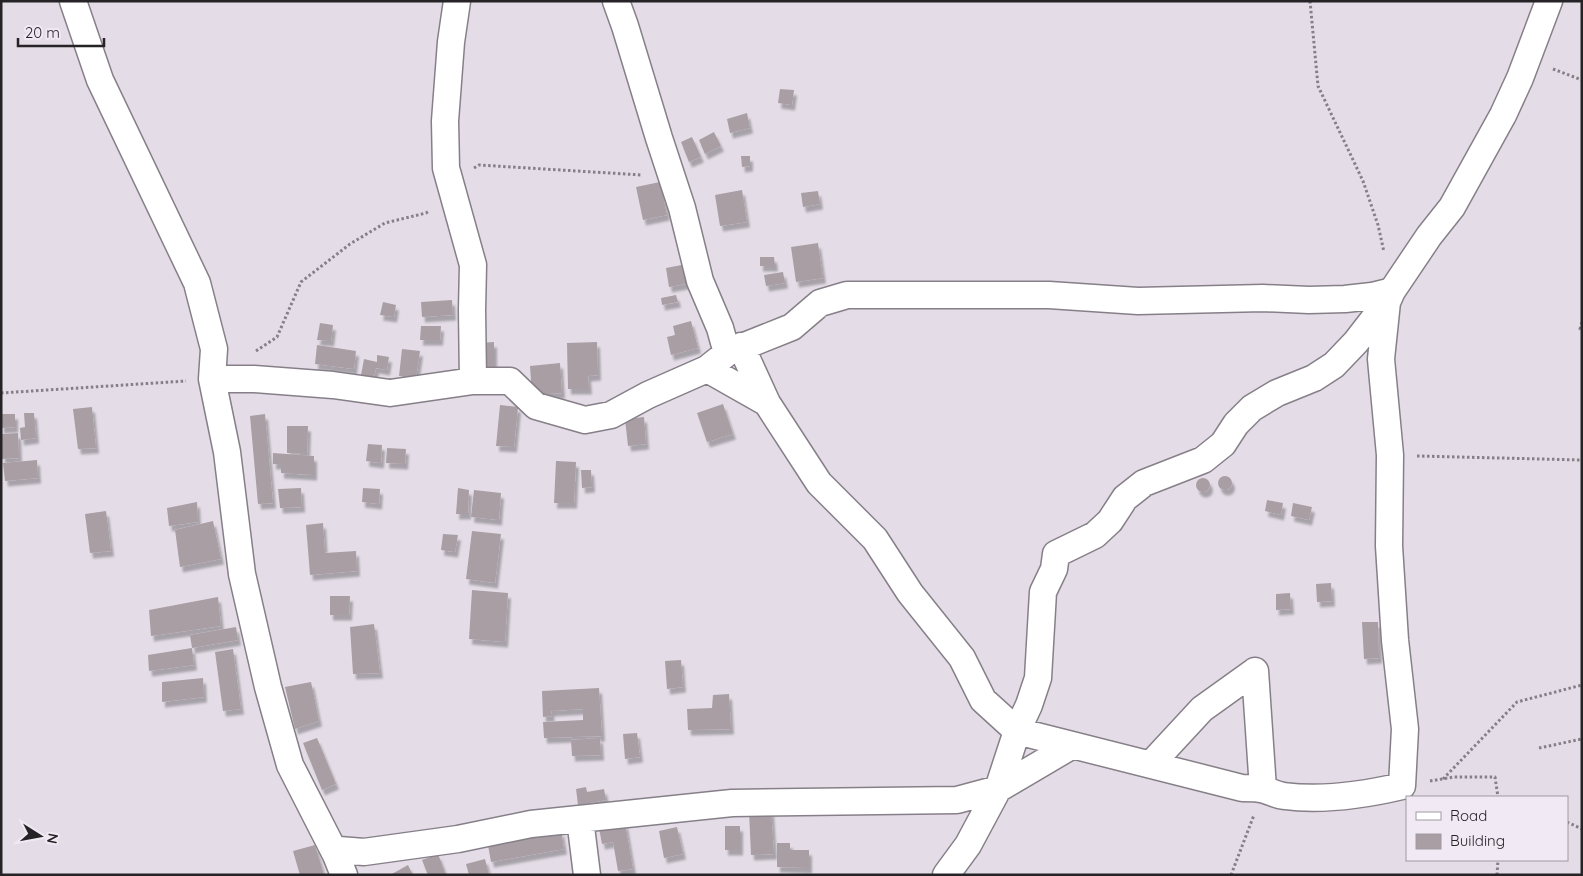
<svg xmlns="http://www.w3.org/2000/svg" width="1583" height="876" font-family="Quicksand,sans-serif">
  <defs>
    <filter id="shadow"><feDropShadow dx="3" dy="5.5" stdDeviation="1" flood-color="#0004"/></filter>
  </defs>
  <rect width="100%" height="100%" fill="#e4dde7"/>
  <path fill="#a99ea4" filter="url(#shadow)" d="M 780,89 L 794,90 L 792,105 L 778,103 Z
    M 747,113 L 750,128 L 730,133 L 727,119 Z
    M 714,132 L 721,146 L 705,154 L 699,140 Z
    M 692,137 L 701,157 L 689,162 L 681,142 Z
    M 741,156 L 750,156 L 750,166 L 742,167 Z
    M 660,182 L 667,215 L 643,220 L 636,187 Z
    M 742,190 L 747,222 L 720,226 L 715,195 Z
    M 818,191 L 820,204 L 803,207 L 801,193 Z
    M 818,243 L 823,278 L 796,282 L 791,247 Z
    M 760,257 L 774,257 L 775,266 L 760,266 Z
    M 692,263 L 695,282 L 669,287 L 666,268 Z
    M 783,272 L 785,283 L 766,286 L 764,275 Z
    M 676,295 L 678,302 L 662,305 L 661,298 Z
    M 452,300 L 453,315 L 422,317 L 421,302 Z
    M 383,302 L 396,305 L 394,317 L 380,315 Z
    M 691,321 L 698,348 L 671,355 L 667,337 L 675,335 L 673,326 Z
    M 320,323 L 333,325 L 331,341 L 317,340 Z
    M 421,326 L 441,326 L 440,340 L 420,340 Z
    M 494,342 L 494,375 L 479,375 L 478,343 Z
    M 597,342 L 598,375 L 588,376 L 589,389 L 568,389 L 567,343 Z
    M 317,345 L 356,351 L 354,369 L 315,364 Z
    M 402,349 L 420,351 L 416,378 L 399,376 Z
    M 377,355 L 389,357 L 387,370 L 376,368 L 374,377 L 361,375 L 364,359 L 377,362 Z
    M 560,363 L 562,393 L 532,395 L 530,366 Z
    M 723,404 L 733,434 L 707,442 L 697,413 Z
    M 500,405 L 518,407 L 514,447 L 496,446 Z
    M 92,407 L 96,448 L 78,449 L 73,409 Z
    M 24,413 L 34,413 L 36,438 L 21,440 L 20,428 L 25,427 Z
    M 1,414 L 15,414 L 15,427 L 1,428 Z
    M 265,414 L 273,503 L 258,504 L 250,416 Z
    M 644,417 L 646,444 L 628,446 L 625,419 Z
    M 287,426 L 308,426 L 307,454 L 287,453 Z
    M 18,433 L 19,458 L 2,459 L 2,434 Z
    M 368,444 L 382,445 L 381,463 L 366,461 Z
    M 387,448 L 406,449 L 405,464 L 386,463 Z
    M 273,453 L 314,456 L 314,475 L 281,473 L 281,464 L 273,464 Z
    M 37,460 L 38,478 L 5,481 L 3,463 Z
    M 556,461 L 576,462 L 574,503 L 554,503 Z
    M 581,470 L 591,470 L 592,487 L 582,488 Z
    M1218 483a7 7 0 1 1 14 0a7 7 0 1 1-14 0Z
    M1196 485a7 7 0 1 1 14 0a7 7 0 1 1-14 0Z
    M 301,488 L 302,507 L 280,508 L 278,489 Z
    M 363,488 L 380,489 L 379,504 L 362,502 Z
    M 458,488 L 469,490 L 468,514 L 456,514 Z
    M 474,490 L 501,493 L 499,520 L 471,517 Z
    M 1267,500 L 1283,503 L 1281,515 L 1265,511 Z
    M 197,502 L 198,522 L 169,526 L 167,508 Z
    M 1293,503 L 1312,507 L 1309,520 L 1291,516 Z
    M 106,511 L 111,551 L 90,553 L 85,514 Z
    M 213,521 L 221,559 L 180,567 L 175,530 Z
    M 323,523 L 325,553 L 356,551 L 357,571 L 310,575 L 306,525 Z
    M 472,531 L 501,534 L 495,583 L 466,579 Z
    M 443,534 L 458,535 L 455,552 L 441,550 Z
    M 1331,583 L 1332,601 L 1317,602 L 1316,584 Z
    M 472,590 L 508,593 L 505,642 L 469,639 Z
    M 1290,593 L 1291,609 L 1276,610 L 1276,594 Z
    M 330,596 L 350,596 L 349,615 L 330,615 Z
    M 218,597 L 221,626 L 151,636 L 149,610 Z
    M 1362,622 L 1378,622 L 1379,658 L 1364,659 Z
    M 374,624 L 380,673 L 353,674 L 350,627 Z
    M 236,627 L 238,640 L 192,648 L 190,635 Z
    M 192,648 L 194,665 L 149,671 L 148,655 Z
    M 233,649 L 241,709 L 223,711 L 215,652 Z
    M 681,660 L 683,687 L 667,689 L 665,661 Z
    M 203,678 L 204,697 L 162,702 L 162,682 Z
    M 311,682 L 319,721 L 295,729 L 285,687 Z
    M 599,688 L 602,736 L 544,738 L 543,722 L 583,720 L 583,709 L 551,711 L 552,716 L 543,717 L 542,691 Z
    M 729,694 L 731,729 L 688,730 L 687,709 L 712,708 L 713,695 Z
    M 637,733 L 640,757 L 625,759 L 623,734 Z
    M 317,738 L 336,784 L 322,790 L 303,743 Z
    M 600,738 L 601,755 L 572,756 L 571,740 Z
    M 586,787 L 587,792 L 604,789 L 606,800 L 578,805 L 576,789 Z
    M 771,810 L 774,854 L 751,855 L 749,812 Z
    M 625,823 L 633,869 L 618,871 L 613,842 L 602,844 L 599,828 Z
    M 725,826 L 740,826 L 740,850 L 725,850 Z
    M 677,827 L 683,854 L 664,858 L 659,831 Z
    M 561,831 L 564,849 L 491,862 L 488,845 Z
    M 777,843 L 790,843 L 790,850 L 809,850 L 809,868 L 777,867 Z
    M 315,845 L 324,875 L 300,875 L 293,851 Z
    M 438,854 L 446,875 L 428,875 L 422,860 Z
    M 485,859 L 489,875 L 469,875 L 466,864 Z
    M 408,865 L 413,875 L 390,875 Z"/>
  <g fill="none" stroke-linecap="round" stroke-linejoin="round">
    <g stroke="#867f88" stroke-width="29">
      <path id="minor" d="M 73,1 L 100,80 L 197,283 L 214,349 L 212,379 L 227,452 L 242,574 L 268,687 L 290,765 L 336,855 L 344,875
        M 457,1 L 451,42 L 445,121 L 446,168 L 473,265 L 472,310 L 473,381
        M 616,1 L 625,26 L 659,138 L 682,208 L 700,281 L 720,328 L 727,353
        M 741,346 L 767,403 L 819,483 L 875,539 L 910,593 L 962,658 L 983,700 L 1017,731 L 1242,788 C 1250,788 1258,788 1265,790 C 1271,792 1277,795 1284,796 C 1323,801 1364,795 1402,786 L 1405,729 L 1395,640 L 1389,546 L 1390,455 L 1381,359 L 1387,302 L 1392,291 L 1429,236 L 1452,207 L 1503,115 L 1520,78 L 1549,1
        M 707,369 L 767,403
        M 212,379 L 254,379 L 333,385 L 390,393 L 473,381 L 510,381 L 536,406 L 585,420 L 611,415 L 648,395 L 707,369 L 727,353 L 792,327 L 820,303 L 847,295 L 1049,295 L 1138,301 L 1263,298 L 1309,300 L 1345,299 L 1372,296 L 1392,291
        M 1255,671 L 1263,789
        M 1151,764 L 1202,709 L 1255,671
        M 580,819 L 587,875
        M 336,855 L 339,850 L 364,852 L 458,839 L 531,824 L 732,803 L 957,800 L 998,789 L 1071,746
        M 946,875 L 968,845 L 998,789 L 1017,731 L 1029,705 L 1038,678 L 1043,592 L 1054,569 L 1056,554 L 1095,535 L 1110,521 L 1125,498 L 1144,483 L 1203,460 L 1223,444 L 1236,424 L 1252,408 L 1277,393 L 1314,378 L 1334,365 L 1356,342 L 1387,302"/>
    </g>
    <path stroke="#858087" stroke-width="3" stroke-dasharray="2.5 2.5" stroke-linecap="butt" d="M 1310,1 L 1318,86 L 1363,181 L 1378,225 L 1384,252
      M 1553,69 L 1582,80
      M 474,168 L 479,165 L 642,175
      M 1582,322 L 1580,329 L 1582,330
      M 256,351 L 277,337 L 301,282 L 350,244 L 385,223 L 426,213 L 429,211
      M 1,393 L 186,381
      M 1417,456 L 1582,460
      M 1539,748 L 1582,739
      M 1443,779 L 1517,702 L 1582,685
      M 1430,781 L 1454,777 L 1495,777 L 1498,797
      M 1567,822 L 1582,829
      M 1231,875 L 1254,815
      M 1497,875 L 1498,860"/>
    <use href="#minor" stroke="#fff" stroke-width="26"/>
  </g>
  <rect width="1583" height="876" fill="none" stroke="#262327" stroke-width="5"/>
  <rect x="1406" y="796" width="162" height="65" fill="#f1eaf4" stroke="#a09aa2"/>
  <rect x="1416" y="812" width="25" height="8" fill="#ffffff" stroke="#a09aa2"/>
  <text x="1450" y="821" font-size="15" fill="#262327">Road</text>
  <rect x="1416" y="834" width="25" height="15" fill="#a99ea4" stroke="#a09aa2"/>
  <text x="1450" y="846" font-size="15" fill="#262327">Building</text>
  <g transform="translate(40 836) rotate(101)" stroke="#f1eaf4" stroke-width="4" paint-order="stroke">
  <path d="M0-4L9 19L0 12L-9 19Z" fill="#262327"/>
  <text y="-8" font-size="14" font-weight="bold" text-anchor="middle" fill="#262327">N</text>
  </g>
  <path d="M18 38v8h86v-8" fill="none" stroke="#262327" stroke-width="2.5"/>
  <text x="25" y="38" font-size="15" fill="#262327" stroke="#f1eaf4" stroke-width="4" paint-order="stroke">20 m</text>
</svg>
